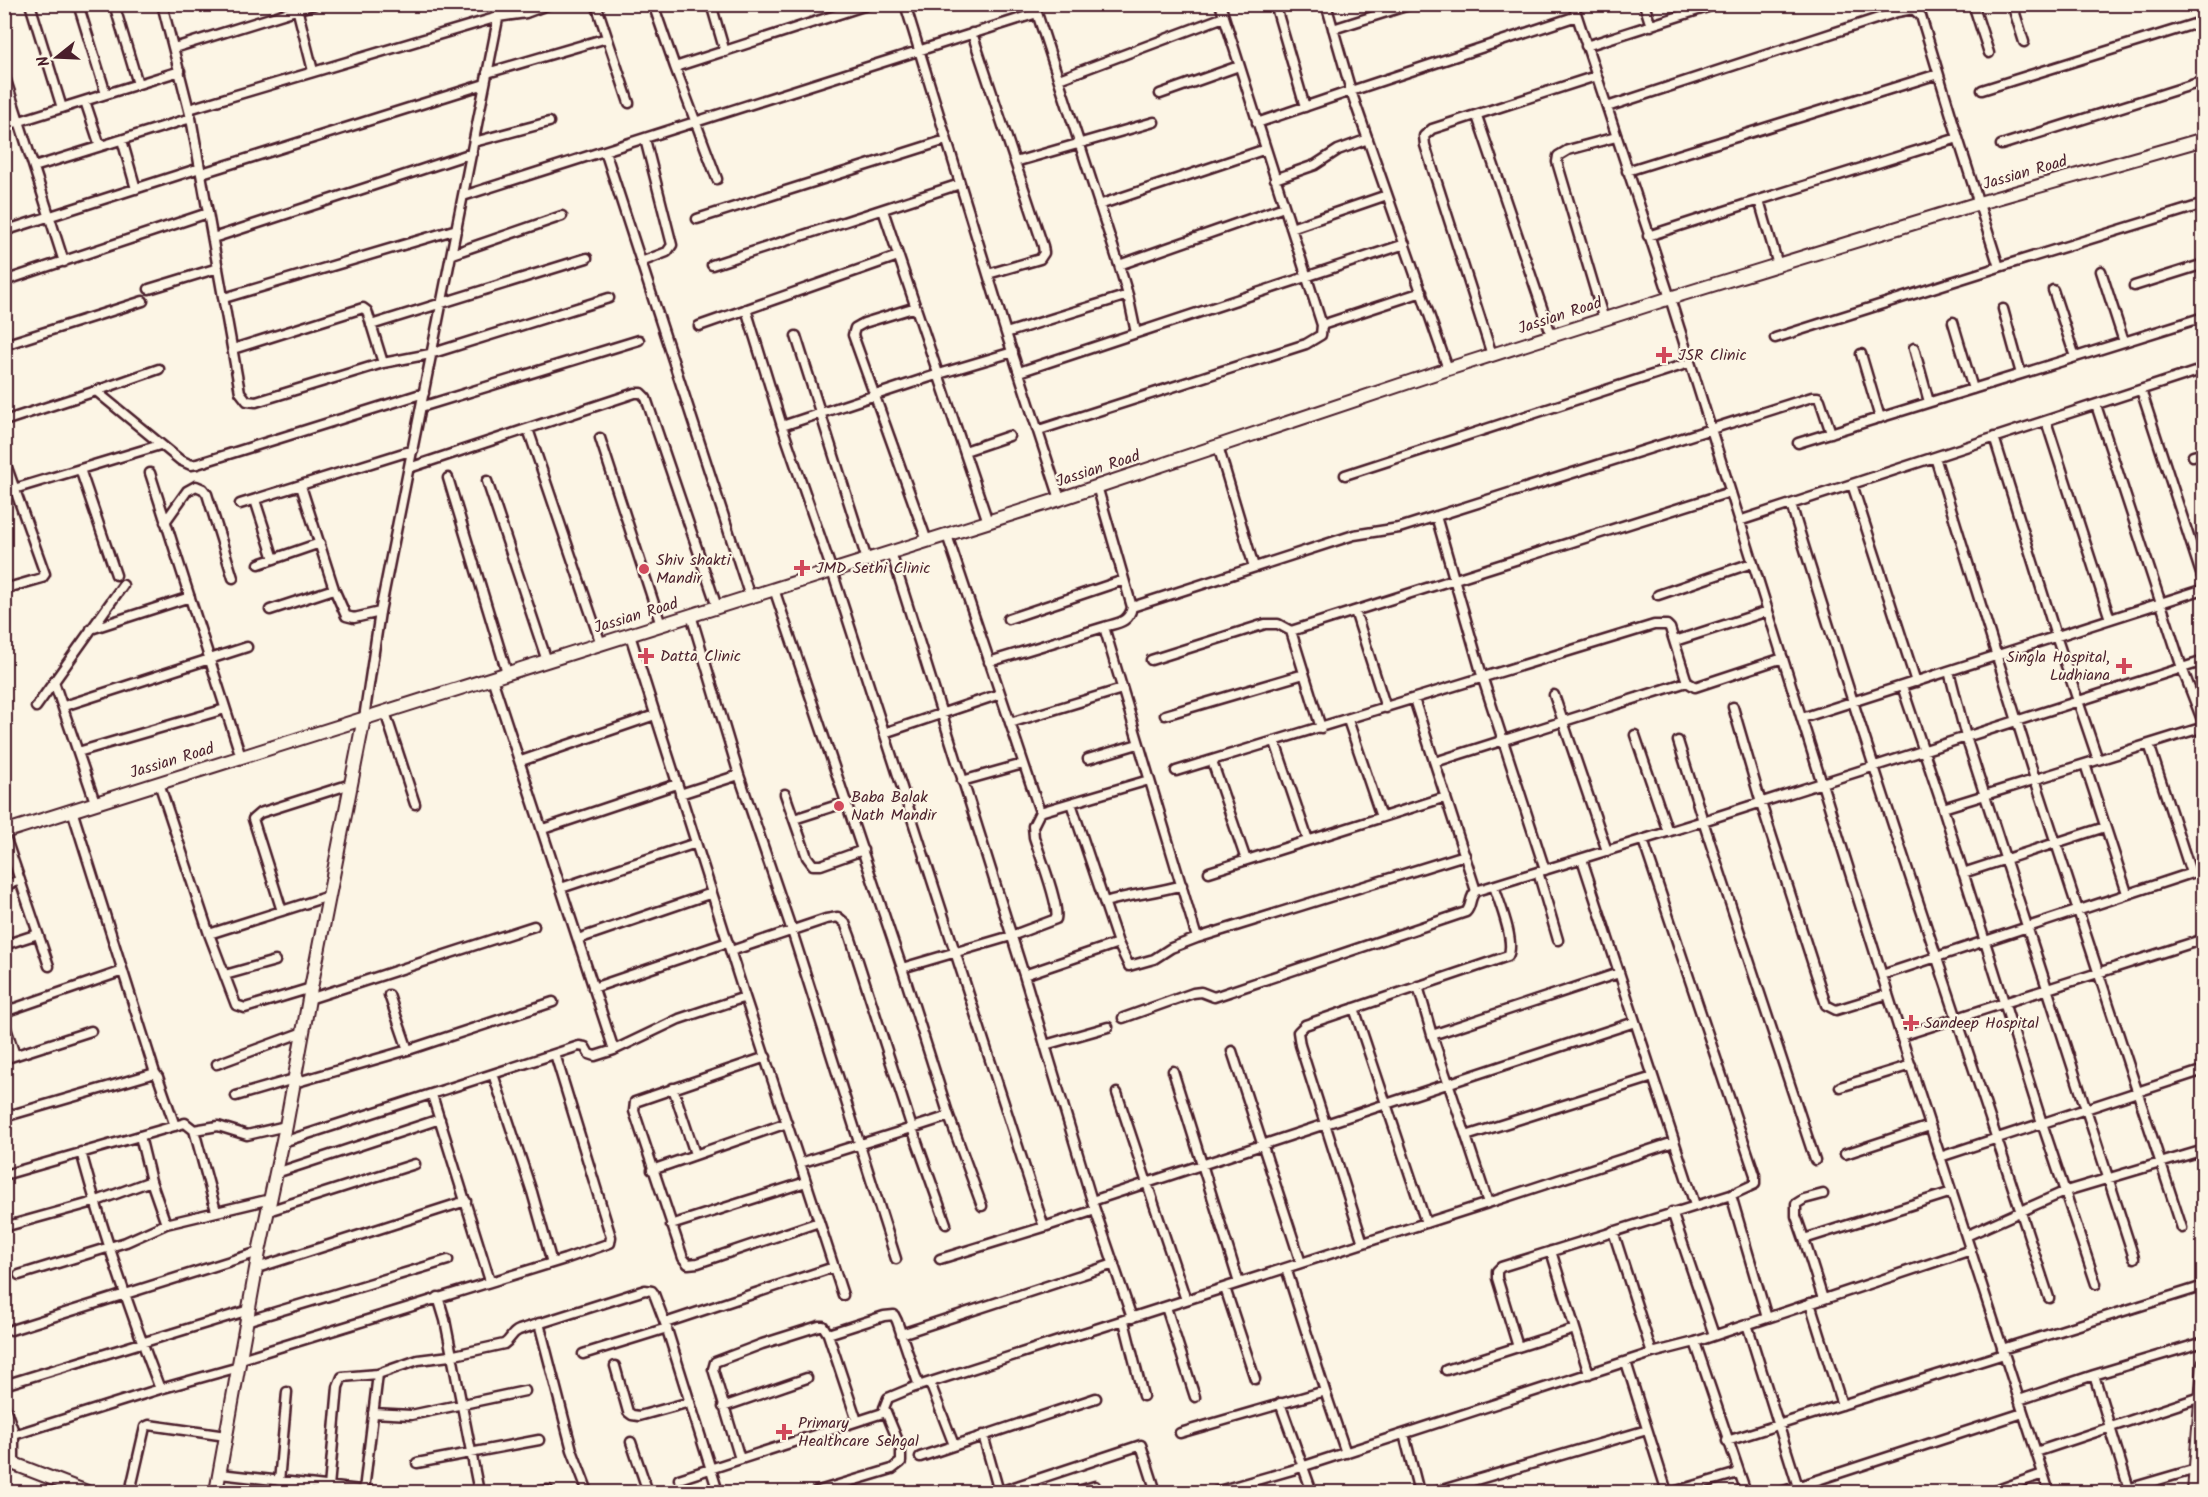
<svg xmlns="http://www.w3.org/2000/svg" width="2208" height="1497" font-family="Kalam,sans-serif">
  <rect width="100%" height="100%" fill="#fcf5e5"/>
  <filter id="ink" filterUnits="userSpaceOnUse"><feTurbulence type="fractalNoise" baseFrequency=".0167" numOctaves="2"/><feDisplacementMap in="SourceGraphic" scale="12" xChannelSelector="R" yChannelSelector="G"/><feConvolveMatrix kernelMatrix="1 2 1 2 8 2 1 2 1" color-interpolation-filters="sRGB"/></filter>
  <g filter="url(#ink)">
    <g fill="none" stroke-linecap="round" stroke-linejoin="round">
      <g stroke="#4a1f2b" stroke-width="13">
        <path id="street" d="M 30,4 L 62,108
          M 78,4 L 106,94
          M 114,4 L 138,84
          M 162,4 L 191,118 L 240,392 L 247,401 L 256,402 L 383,363 L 430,354 L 609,298
          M 296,4 L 313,71
          M 596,4 L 629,103
          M 653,4 L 675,67 L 870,4
          M 711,4 L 725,52
          M 905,4 L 1006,333 L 1060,499
          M 1220,4 L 1322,325
          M 1275,4 L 1305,107
          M 1573,4 L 1670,298 L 1901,1036 L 2049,1492
          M 1644,4 L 1651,26
          M 1973,4 L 1989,53
          M 2012,4 L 2024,42
          M 1333,29 L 1412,4
          M 972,33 L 1043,246 L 1044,253 L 1040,259 L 988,274
          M 1586,46 L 1717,4
          M 174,48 L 315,4
          M 675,67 L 717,179
          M 487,73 L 607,38
          M 4,74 L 64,262
          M 1059,79 L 1224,17
          M 1982,90 L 2204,21
          M 1160,94 L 1239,66
          M 85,101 L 100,146
          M 1607,107 L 1897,12 L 1913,9 L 1921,16 L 1958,138
          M 189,109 L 498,17 L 526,13 L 550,4
          M 1477,116 L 1552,337
          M 1257,123 L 1351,91 L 1326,4
          M 4,126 L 180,71
          M 122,140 L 136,189
          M 474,142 L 549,122
          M 2001,145 L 2204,81
          M 605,151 L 750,597
          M 1015,162 L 1154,122
          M 34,167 L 191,118
          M 1627,171 L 1938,74
          M 202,173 L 485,84
          M 1275,179 L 1315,165 L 1338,150 L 1368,139
          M 463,196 L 1037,13 L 1119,265 L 1128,295 L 1136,333
          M 1099,205 L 1266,149
          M 883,210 L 988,522
          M 697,219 L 946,140
          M 1291,228 L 1387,195
          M 4,231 L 200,168
          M 1648,236 L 1759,200
          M 213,238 L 472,153
          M 452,254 L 562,216
          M 641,262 L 667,252 L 672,245 L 645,139
          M 712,265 L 960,184
          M 1119,265 L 1284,207
          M 1778,265 L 1759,200 L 1958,138 L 1999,267 L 2204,204
          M 2101,271 L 2124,342
          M 4,281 L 208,213
          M 2134,286 L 2204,264
          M 149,289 L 218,268
          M 2053,290 L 2075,357
          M 224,298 L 457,229
          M 916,307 L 864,323 L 855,328 L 853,335 L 927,541
          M 746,309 L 782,426 L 832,571 L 1044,1227 L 1095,1210
          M 1604,320 L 1557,162 L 1558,156 L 1568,150 L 1616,137
          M 1953,322 L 1973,389
          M 371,325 L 587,258
          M 699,326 L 898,256
          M 1006,333 L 1128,295
          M 796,336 L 867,560
          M 1775,338 L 1999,267
          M 4,345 L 143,301
          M 1914,348 L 1929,402
          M 233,349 L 363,308 L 367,311 L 383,363
          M 1861,354 L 1880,418
          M 1492,355 L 1425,145 L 1424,136 L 1432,129 L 1596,76
          M 1448,369 L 1351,91 L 1577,16
          M 1019,372 L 1405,244
          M 2021,374 L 2204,317
          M 2141,390 L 2204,583
          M 96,391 L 159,369
          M 2096,405 L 2182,668 L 2204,725
          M 421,407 L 639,340
          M 4,421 L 96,391 L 180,460 L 191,465 L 197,464 L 424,393
          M 2046,421 L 2110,619
          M 782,426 L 939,374 L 1013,352
          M 528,429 L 601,644
          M 1039,430 L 1306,344 L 1321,335 L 1322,325 L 1422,292
          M 1994,437 L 2056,636 L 2098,760
          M 600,438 L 661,625
          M 1798,443 L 2021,374 L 2003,309
          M 1218,446 L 1254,567
          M 965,451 L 1009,436
          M 2193,456 L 2204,453
          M 1935,457 L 2035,779 L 2182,1228
          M 4,459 L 45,574 L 42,578 L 4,589
          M 409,468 L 635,393 L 641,393 L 646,398 L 717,607
          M 80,469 L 116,575
          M 150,473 L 241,757
          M 1345,475 L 1689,363
          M 448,478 L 507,673
          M 487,481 L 547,661
          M 1852,484 L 1916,682
          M 301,486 L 334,589 L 346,616 L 354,618 L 380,612
          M 1097,486 L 1132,607 C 1129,623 1117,623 1104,627
          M 4,492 L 160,445
          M 255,500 L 274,559
          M 240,504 L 413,450
          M 1791,504 C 1872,770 1963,1033 2049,1298
          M 1436,516 L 1483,679 L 1545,870
          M 1739,521 L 2204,369
          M 165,522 L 187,491 L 196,486 L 203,489 L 207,494 L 233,578
          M 947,535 L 1040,812 L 1149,780
          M 891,552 L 1024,975 L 1092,1201 L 1132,1318
          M 259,564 L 320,543
          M 774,589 L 902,968
          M 1658,595 L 1752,563
          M 1132,607 L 1354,535 L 1399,528 L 1812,397 L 1818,397 L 1820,400 L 1831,433
          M 270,610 L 334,589
          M 1355,611 L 1386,708
          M 691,615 L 739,775 L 792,931 L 896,1259
          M 1008,619 L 1124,580
          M 91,629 L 190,597
          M 630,635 L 745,997 L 800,1163
          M 1675,641 L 1768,611
          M 1151,660 L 1265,624 L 1278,624 L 1291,631
          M 989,662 L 1104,627 L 1197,938 L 1465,855
          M 1949,671 L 1966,737 L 2134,1258
          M 492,678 L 614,1050
          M 54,682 L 95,802
          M 1902,686 L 1943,808 L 2204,727
          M 1554,695 L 1607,851
          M 1414,699 L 1476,891
          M 64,706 L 247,647
          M 36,707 L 123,585
          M 1733,707 L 1761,803 L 1826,1005 L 1836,1010 L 1888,994
          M 385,712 L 415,804
          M 1165,715 L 1304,674
          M 364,718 L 380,612 L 501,4
          M 1802,718 L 2204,589
          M 1348,720 L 1381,817
          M 1010,723 L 1122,689
          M 1321,728 L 1291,631 L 1730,492
          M 884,733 L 1000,694
          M 1635,735 L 1668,832
          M 1275,742 L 1308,840
          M 2149,744 L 2191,873
          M 78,752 L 225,709
          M 1088,759 L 1138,744
          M 521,761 L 655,715
          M 1212,761 L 1246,860
          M 1435,762 L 1687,682
          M 2085,764 L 2127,893
          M 1176,771 L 1654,625 L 1667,625 L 1670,628 L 1687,682 L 1695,687 L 1783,658
          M 962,781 L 1023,764
          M 159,783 L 209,934 L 236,1005 L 245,1008 L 311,988
          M 680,794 L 739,775
          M 785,794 L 807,857 L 813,865 L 821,865 L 863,850
          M 1071,803 L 1118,943 L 1129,966 L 1154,959 L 1171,948 L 1197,938
          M 1943,808 L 2042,1123 L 2096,1284
          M 72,810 L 155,1073 L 158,1077 L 175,1126
          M 794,819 L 847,802
          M 543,829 L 677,784
          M 4,833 L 49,966
          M 1582,859 L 1695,1205
          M 1209,872 L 1446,797
          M 1538,872 L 1558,940
          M 1963,873 L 2105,827
          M 4,886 L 20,880
          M 561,888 L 696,843
          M 1105,902 C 1131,894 1156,893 1182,885
          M 282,911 L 253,819 L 260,813 L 351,784
          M 209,934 L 329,896
          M 578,939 L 712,893
          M 4,945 L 38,934
          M 731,951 L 826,919 L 838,917 L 845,923 L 850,936 L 912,1128 L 800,1163 L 843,1295
          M 225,975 L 275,961
          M 1024,975 L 1118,943
          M 1882,975 L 2204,869
          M 1418,986 L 1432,1035
          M 593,988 L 728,942
          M 389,995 L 408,1050
          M 309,999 L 534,926
          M 1354,1008 L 1426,1223
          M 4,1012 L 123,971
          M 1123,1018 L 1193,993 L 1201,992 L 1214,997 L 1466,912 C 1472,906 1469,897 1476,891 L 1703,821 L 1678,741
          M 4,1022 L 15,1055
          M 1901,1036 L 2204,939
          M 1045,1045 L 1108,1027
          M 1232,1051 L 1301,1263
          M 766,1057 L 635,1102 L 634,1111 L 683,1258 L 688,1264 L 698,1263 L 819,1222
          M 4,1059 L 91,1031
          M 217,1064 L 303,1032
          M 1173,1071 L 1239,1283
          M 493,1074 L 532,1192 L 552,1263
          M 1653,1077 L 1466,1136 L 1488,1203 L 1674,1142
          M 294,1083 L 408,1050 L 553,1002
          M 1840,1087 L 1911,1065
          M 673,1088 L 695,1154
          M 1117,1093 L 1186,1300
          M 432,1095 L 490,1281
          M 236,1096 L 294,1079
          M 4,1117 L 155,1073
          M 194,1130 L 218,1126 L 247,1135 L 286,1126
          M 140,1136 L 151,1181 L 166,1224
          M 1466,1136 L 1432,1035 L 1619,973
          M 283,1142 L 579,1046 L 585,1047 L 589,1054 L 595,1056 L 614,1050 L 679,1019 L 745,997
          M 81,1152 C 103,1232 130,1312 160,1389
          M 1845,1154 L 1930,1126
          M 1940,1157 L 2204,1070
          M 1815,1160 L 1703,821 L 2204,661
          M 652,1170 L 787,1123
          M 276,1173 L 440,1119
          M 4,1175 L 185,1123 L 194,1130 L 216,1211
          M 1731,1195 L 1767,1318
          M 1092,1201 L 1635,1022
          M 982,1206 L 949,1116 L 902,968 L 1011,936 L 1056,919 C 1060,906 1039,853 1034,837 L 1033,826 L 1040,812
          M 268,1211 L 415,1164
          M 1672,1212 L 1714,1335
          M 946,1224 L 912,1128 L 949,1116
          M 671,1225 L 806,1182
          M 4,1227 L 94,1202 L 151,1181
          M 1613,1231 L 1652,1353
          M 1966,1236 L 2066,1191 L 2204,1150
          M 1804,1239 L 1796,1216 L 1796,1204 L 1804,1199 L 1823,1194
          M 1363,1243 L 1300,1045 L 1298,1032 L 1305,1025 L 1508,956 C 1516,942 1499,902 1494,886
          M 1551,1251 L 1589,1374
          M 940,1259 L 1044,1227
          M 257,1268 L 466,1201
          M 1286,1268 L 1325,1391
          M 19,1275 L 126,1242 L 166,1224 L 271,1199
          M 1225,1288 L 1255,1379
          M 438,1297 L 445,1320 L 479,1492
          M 1823,1299 L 1804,1239 L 1952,1192
          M 1810,1303 L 1842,1405
          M 1166,1307 L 1195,1397
          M 246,1321 L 448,1260
          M 1124,1321 L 1143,1396
          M 539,1323 L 572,1450 L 588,1492
          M 665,1323 L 834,1267
          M 1747,1324 L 1798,1487
          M 11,1330 L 259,1252
          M 901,1334 L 1114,1264
          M 1518,1347 L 1575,1329
          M 2002,1349 L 2204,1286
          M 583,1354 L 667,1328
          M 241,1359 L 565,1259 L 610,1243 L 611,1237 L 555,1054
          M 1626,1362 L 1667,1492
          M 615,1366 L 628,1412 L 632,1415 L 639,1416 L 690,1402
          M 1446,1370 L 1518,1347 L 1497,1278 L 1497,1271 L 1501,1267 L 1731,1195 L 1755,1184 L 1755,1175 L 1643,840
          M 930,1383 L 954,1445
          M 4,1385 L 249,1310
          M 2019,1400 L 2094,1375
          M 1280,1403 L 1312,1492
          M 4,1405 L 15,1435
          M 723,1407 L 807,1378
          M 886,1412 L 884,1408 L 888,1398 L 912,1388 L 1488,1203
          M 373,1413 L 411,1415 L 525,1391
          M 857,1421 L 828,1334 L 884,1316 L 894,1315 L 897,1321 L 919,1386
          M 1180,1433 L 1325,1391 L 1346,1453
          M 1404,1434 L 1419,1492
          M 983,1435 L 999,1492 L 1141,1445 L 1156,1492
          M 1727,1441 L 2004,1354
          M 631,1442 L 648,1492
          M 2036,1452 L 2201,1397
          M 920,1457 L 1096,1398
          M 740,1459 L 713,1369 L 715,1362 L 762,1344 L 819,1326 L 823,1326 L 828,1334
          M 417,1463 L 539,1440
          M 14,1464 L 14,1436 L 17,1434 L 160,1389 L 239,1367
          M 220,1474 L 378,1492
          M 679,1479 L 886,1412 L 901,1448 L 901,1462 L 892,1469 L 815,1492
          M 279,1482 L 287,1392
          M 329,1487 L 338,1387 L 342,1377 L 378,1374 L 418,1360 L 450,1356 L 504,1344 C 511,1340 511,1333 519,1330 L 645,1290 L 652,1291 L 654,1294 L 665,1323 L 718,1492
          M 2129,1489 L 2094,1375 L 2204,1342
          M 364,1490 L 378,1374
          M 130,1492 L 145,1427 L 149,1425 L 226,1436
          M 535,1492 L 548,1490
          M 1075,1492 L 1095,1486
          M 1215,1492 L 1292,1470 L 1652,1353 L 1695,1342
          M 1435,1492 L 1647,1430
          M 1673,1492 L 1738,1473
          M 1746,1492 L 1695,1342 L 1971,1250
          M 1781,1492 L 2023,1413
          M 1992,1492 L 2043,1474
          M 2117,1492 L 2196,1469"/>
      </g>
      <g stroke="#4a1f2b" stroke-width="16">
        <path id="secondary" d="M 4,832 L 1060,499 L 1448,369 L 1670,298 L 1979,203 L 2204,139
          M 4,1460 L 87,1492
          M 216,1492 L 259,1252 L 286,1126 L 311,988 L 364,718
          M 2194,1492 L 2204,1363"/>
      </g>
      <use href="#street" stroke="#fcf5e5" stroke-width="8"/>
      <use href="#secondary" stroke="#fcf5e5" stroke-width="12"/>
    </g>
  </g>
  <g fill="#d1495b" stroke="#fcf5e5" stroke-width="2">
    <path d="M1661 346h6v6h6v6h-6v6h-6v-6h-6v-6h6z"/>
    <path d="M799 559h6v6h6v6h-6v6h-6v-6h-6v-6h6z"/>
    <circle cx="644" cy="569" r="6"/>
    <path d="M643 647h6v6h6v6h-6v6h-6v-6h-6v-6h6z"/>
    <path d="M2121 657h6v6h6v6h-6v6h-6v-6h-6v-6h6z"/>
    <circle cx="839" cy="806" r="6"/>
    <path d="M1908 1014h6v6h6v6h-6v6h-6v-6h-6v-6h6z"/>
    <path d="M781 1423h6v6h6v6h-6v6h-6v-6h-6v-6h6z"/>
  </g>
  <g text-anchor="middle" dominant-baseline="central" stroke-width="4.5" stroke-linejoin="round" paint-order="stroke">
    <g font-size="16" fill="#4a1f2b" stroke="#fcf5e5">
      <text transform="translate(2025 173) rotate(-16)">Jassian Road</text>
      <text transform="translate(1560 316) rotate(-18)">Jassian Road</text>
      <text transform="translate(1098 469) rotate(-18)">Jassian Road</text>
      <text transform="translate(636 616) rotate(-17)">Jassian Road</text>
      <text transform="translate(172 761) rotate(-17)">Jassian Road</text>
    </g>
    <g font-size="16" fill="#4a1f2b" stroke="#fcf5e5" text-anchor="start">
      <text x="1678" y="355">JSR Clinic</text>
      <text x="656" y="560">Shiv shakti<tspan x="656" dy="18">Mandir</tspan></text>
      <text x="816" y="568">JMD Sethi Clinic</text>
      <text x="660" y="656">Datta Clinic</text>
      <text x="2110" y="657" text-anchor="end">Singla Hospital,<tspan x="2110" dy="18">Ludhiana</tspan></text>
      <text x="851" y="797">Baba Balak<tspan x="851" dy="18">Nath Mandir</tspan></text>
      <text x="1924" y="1023">Sandeep Hospital</text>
      <text x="798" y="1423">Primary<tspan x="798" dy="18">Healthcare Sehgal</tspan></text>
    </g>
  </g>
  <rect width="2208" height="1497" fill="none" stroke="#fcf5e5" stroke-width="24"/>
  <rect x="12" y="12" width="2184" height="1473" fill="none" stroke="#4a1f2b" stroke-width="2" filter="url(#ink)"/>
  <g transform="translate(57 57) rotate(252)" stroke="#fcf5e5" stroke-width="4.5" paint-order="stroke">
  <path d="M0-4.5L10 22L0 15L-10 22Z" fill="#4a1f2b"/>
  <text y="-9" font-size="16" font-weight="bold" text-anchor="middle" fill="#4a1f2b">N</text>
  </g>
</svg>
